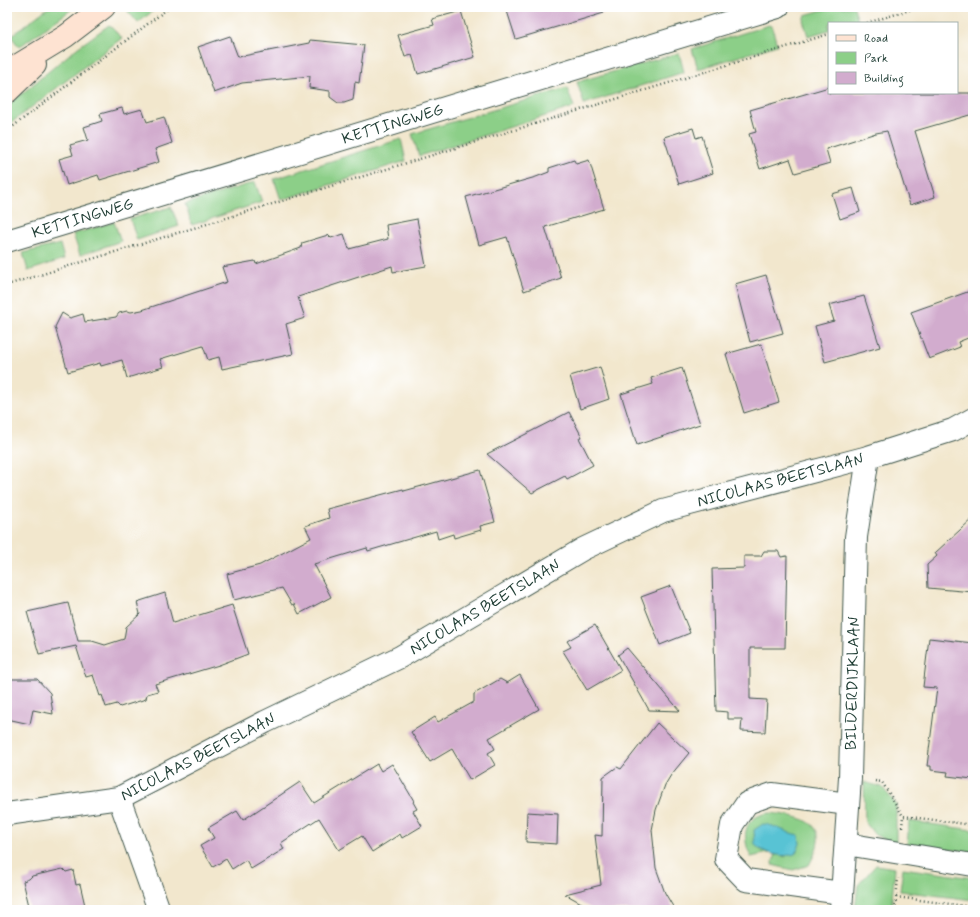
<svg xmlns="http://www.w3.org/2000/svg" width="980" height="917" font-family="Mynerve,sans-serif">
  <rect width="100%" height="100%" fill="#fff"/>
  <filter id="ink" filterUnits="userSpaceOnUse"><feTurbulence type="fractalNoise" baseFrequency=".025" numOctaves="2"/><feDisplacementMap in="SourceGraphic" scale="8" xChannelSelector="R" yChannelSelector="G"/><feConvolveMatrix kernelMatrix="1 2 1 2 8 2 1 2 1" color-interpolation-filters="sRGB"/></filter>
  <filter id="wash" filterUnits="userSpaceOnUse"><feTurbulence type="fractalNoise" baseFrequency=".012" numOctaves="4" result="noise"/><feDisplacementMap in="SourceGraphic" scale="16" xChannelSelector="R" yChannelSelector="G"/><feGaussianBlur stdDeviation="0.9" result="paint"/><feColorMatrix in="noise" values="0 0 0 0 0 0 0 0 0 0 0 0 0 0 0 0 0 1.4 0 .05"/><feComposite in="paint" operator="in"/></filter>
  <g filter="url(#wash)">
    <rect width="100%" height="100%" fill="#f2e7cd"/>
    <path fill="#8ccf88" stroke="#56865e" d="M 49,7 L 75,7 L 19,47 L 11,36 Z
      M 129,7 L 158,7 L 138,23 L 126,9 Z
      M 832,7 L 854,7 L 858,21 L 851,23 L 829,23 L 829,30 L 808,36 L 803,20 L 805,15 Z
      M 109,25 L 122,38 L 7,126 L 7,106 L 77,48 Z
      M 769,25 L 772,27 L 777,45 L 698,69 L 692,49 Z
      M 679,53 L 684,72 L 584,104 L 577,82 Z
      M 567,88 L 574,107 L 419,156 L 412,134 Z
      M 401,139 L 406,161 L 281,200 L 274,179 Z
      M 255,182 L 262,202 L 192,225 L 185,204 Z
      M 171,207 L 179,226 L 137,240 L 130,219 Z
      M 114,222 L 121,241 L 80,255 L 73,234 Z
      M 60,244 L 64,259 L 28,271 L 23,253 Z
      M 864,782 L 882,787 L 896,804 L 896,844 L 875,835 L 865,822 Z
      M 770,813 C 806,817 833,823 809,865 L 793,870 L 772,865 L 776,854 L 786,857 L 755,830 L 754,838 L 759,849 L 769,853 L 751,857 C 741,836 743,816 770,813 Z
      M 909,821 L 973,830 L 973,852 L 907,845 Z
      M 876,865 L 895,868 L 891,910 L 855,910 L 858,885 Z
      M 903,868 L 973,878 L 973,900 L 900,891 Z"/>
    <path fill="#59c3d4" stroke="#3c8084" d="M 763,824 C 776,825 785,833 799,835 L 800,844 L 795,854 C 782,858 765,854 755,845 L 754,830 Z"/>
    <g id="blocks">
      <path fill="#d2acce" d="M 521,7 L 603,7 L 604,13 L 516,39 L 507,11 Z
        M 461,11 L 475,57 L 418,74 L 412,55 L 405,57 L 398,35 L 434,25 L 432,19 Z
        M 230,36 L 238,57 L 309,43 L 310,40 L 364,45 L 359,83 L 355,82 L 353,100 L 344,103 L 338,103 L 330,97 L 330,91 L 309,88 L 310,76 L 242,83 L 214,93 L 198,47 Z
        M 829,87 L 829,93 L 970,93 L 973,114 L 915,131 L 935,197 L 910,205 L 887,131 L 876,133 L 826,149 L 830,163 L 795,173 L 790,159 L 760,169 L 749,134 L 756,132 L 750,110 Z
        M 122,108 L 124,114 L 142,109 L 147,122 L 164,117 L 172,143 L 155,149 L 159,162 L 100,180 L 98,175 L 67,185 L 59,159 L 73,155 L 70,145 L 88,140 L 84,127 L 102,121 L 100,114 Z
        M 693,128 L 696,138 L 702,136 L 713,173 L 679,184 L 664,137 Z
        M 574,160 L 576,164 L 589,160 L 604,209 L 545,227 L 561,278 L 524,291 L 507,237 L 479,245 L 466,197 L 536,177 L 549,172 L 549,168 Z
        M 853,188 L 860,212 L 840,219 L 832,194 Z
        M 417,219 L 426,266 L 393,272 L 392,266 L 298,297 L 305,318 L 286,324 L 293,354 L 222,369 L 219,357 L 208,360 L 203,346 L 160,359 L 163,367 L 127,378 L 122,360 L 101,366 L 100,363 L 68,372 L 55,327 L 62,313 L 70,318 L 83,314 L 85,322 L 116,317 L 119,313 L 127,311 L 131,312 L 142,310 L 227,282 L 222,267 L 255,261 L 256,264 L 301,248 L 302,243 L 328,235 L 331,238 L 344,234 L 349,249 L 388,239 L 386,225 Z
        M 766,275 L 783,333 L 750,342 L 735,284 Z
        M 973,290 L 973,336 L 958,342 L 960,347 L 929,359 L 911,312 Z
        M 864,296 L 880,347 L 825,362 L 815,326 L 834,321 L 829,305 Z
        M 761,344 L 779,402 L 744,413 L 726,354 Z
        M 600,367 L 609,399 L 580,409 L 570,376 Z
        M 682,368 L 700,424 L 637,445 L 621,394 L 653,384 L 651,378 Z
        M 569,412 L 582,437 L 579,438 L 593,465 L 567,479 L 565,476 L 532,493 L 487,454 Z
        M 480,470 L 495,522 L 480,526 L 481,530 L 454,538 L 453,534 L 438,539 L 436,531 L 368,551 L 367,548 L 314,564 L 331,597 L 299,614 L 294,604 L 292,605 L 282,588 L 234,600 L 227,574 L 260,565 L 311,538 L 305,526 L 329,518 L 327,509 L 403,489 L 404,491 Z
        M 973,518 L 973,592 L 928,588 L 927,565 L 937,556 L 935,553 Z
        M 764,551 L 778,551 L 781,557 L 787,556 L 785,648 L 750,648 L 750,699 L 767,700 L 765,732 L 741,731 L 742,719 L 728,719 L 728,712 L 716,711 L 712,569 L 744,568 L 744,556 L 761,556 Z
        M 671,586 L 690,633 L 660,645 L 641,597 Z
        M 165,593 L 173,623 L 232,605 L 248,654 L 219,665 L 155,684 L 158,691 L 147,694 L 146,699 L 120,707 L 117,704 L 106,707 L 102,695 L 100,696 L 93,675 L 86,677 L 76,646 L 39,654 L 27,612 L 68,603 L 78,641 L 92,641 L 105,645 L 124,639 L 126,627 L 140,614 L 137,602 Z
        M 595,625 L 621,670 L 587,690 L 563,651 L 571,647 L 567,641 Z
        M 929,638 L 973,643 L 973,779 L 947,776 L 948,772 L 931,770 L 931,766 L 927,766 L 937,688 L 923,687 Z
        M 627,648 L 680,711 L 649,710 L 618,655 Z
        M 520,675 L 539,709 L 489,738 L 495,749 L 488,753 L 495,765 L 470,780 L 452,749 L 430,762 L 411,732 L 435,717 L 438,722 L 474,702 L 474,694 L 500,679 L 507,683 Z
        M 7,679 L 37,679 L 50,693 L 53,714 L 33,710 L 30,724 L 7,719 Z
        M 657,723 L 689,753 L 671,775 L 665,785 L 656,810 L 652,830 L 656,868 L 665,893 L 675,910 L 594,910 L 565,894 L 601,885 L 595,835 L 602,836 L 603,777 L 617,767 L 621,769 Z
        M 377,764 L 381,771 L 392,764 L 414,801 L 413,802 L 417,809 L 413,811 L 422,826 L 402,838 L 400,834 L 372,852 L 362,836 L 339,850 L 319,818 L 281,843 L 284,849 L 251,869 L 246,860 L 232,869 L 226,859 L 213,867 L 200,846 L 214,838 L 208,828 L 237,811 L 243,820 L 300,782 L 314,803 Z
        M 527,812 L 558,814 L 557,844 L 526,842 Z
        M 63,869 L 66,872 L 73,870 L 76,885 L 80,884 L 86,910 L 30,910 L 23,881 L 29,879 L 32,876 Z"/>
    </g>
  </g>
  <g filter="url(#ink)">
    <use href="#blocks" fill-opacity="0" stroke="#3f564b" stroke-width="1"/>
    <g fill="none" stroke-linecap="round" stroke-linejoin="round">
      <g stroke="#3f564b" stroke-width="24">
        <g id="street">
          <path id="s1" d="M 7,241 L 778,7"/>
          <path d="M 119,798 L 159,910"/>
          <path id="s2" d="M 7,814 L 119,798 L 265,722 L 400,657 L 583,549 L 663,511 L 868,457 L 953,430 L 973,419"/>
          <path d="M 846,844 L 973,865"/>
          <path d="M 842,893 L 746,880 L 726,859 L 732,825 L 747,803 L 772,794 L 848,804"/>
          <path id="s3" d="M 841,910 L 850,778 L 856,537 L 868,457"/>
        </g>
      </g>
      <g stroke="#3f564b" stroke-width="24">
        <path id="secondary" d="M 7,72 L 66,36 L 104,7
          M 7,92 L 35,65"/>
      </g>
      <path stroke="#3f564b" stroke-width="2.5" stroke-dasharray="1 3" stroke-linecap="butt" d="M 867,23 L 919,7
        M 7,131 L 170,7
        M 7,285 L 829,34
        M 875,781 L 882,782 L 903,816 L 973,825
        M 902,827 L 903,816
        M 896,897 L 973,907
        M 895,910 L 898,878"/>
      <use href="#street" stroke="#fff" stroke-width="22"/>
      <use href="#secondary" stroke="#fee3d2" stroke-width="22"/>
    </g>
  </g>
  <g text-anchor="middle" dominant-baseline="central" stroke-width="3.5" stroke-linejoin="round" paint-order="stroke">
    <g font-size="16" fill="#1f3d34" stroke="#fff">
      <text stroke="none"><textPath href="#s1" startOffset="403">KETTINGWEG</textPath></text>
      <text stroke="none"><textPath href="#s1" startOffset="79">KETTINGWEG</textPath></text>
      <text stroke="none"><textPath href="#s2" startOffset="850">NICOLAAS BEETSLAAN</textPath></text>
      <text stroke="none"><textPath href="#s2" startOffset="526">NICOLAAS BEETSLAAN</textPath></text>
      <text stroke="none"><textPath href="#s3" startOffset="227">BILDERDIJKLAAN</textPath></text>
      <text stroke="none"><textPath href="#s2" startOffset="202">NICOLAAS BEETSLAAN</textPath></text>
    </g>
  </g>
  <rect width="980" height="917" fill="none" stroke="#fff" stroke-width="24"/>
  <rect x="828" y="22" width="130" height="72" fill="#ffffff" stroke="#a5b1ae"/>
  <rect x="836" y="35" width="20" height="6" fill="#fee3d2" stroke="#a5b1ae"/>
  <text x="864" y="42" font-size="12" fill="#1f3d34">Road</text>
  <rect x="836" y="52" width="20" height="12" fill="#8ccf88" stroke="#a5b1ae"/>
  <text x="864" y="62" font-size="12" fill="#1f3d34">Park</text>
  <rect x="836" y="72" width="20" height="12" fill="#d2acce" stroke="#a5b1ae"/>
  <text x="864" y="82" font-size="12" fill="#1f3d34">Building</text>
</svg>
